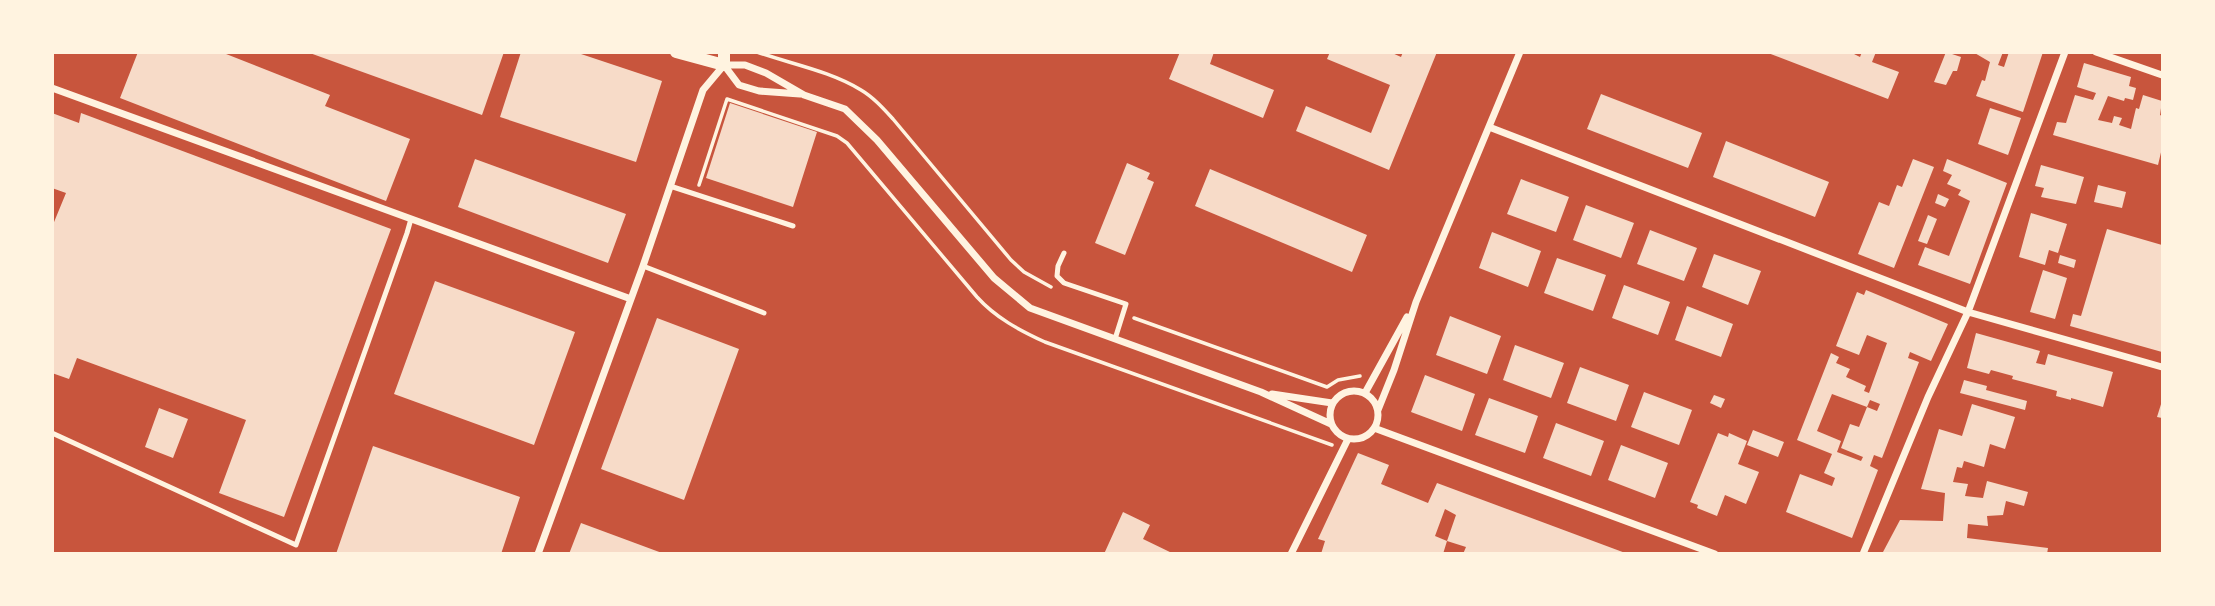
<svg xmlns="http://www.w3.org/2000/svg" width="2215" height="606" font-family="'Asap Condensed',sans-serif">
  <rect width="100%" height="100%" fill="#c8553d"/>
  <path fill="#f7dbc8" fill-rule="evenodd" d="M 138,52 L 221,52 L 330,95 L 325,106 L 410,139 L 386,201 L 120,98 Z
    M 307,52 L 504,52 L 482,115 Z
    M 521,52 L 575,52 L 662,81 L 636,162 L 500,117 Z
    M 1180,52 L 1214,52 L 1210,64 L 1274,90 L 1263,118 L 1169,79 Z
    M 1330,52 L 1390,52 L 1401,57 L 1403,52 L 1437,52 L 1389,170 L 1296,131 L 1306,106 L 1371,133 L 1390,85 L 1327,59 Z
    M 1850,52 L 1860,57 L 1862,52 L 1876,52 L 1872,62 L 1899,72 L 1888,99 L 1768,53 Z
    M 1946,52 L 1961,57 L 1957,71 L 1953,71 L 1946,85 L 1934,82 Z
    M 1973,52 L 2003,52 L 1998,65 L 2004,67 L 2009,52 L 2043,52 L 2023,112 L 1976,96 L 1982,80 L 1985,81 L 1990,62 Z
    M 2084,63 L 2131,77 L 2129,86 L 2136,88 L 2133,100 L 2125,98 L 2124,101 L 2108,96 L 2098,120 L 2112,123 L 2114,116 L 2122,118 L 2119,125 L 2131,129 L 2136,108 L 2139,109 L 2143,95 L 2162,101 L 2160,115 L 2162,116 L 2162,148 L 2158,165 L 2053,135 L 2057,122 L 2066,123 L 2075,95 L 2093,100 L 2096,93 L 2077,87 Z
    M 1601,94 L 1702,133 L 1688,168 L 1587,129 Z
    M 730,103 L 817,132 L 793,207 L 706,178 Z
    M 1990,108 L 2021,118 L 2008,155 L 1978,144 Z
    M 52,113 L 79,123 L 81,113 L 391,229 L 284,517 L 219,493 L 246,420 L 77,358 L 69,379 L 52,373 L 52,227 L 66,193 L 52,188 Z
    M 1726,141 L 1829,182 L 1815,217 L 1713,177 Z
    M 475,159 L 626,214 L 608,263 L 458,207 Z
    M 1913,159 L 1934,167 L 1894,268 L 1858,254 L 1879,202 L 1889,206 L 1897,185 L 1902,187 Z
    M 1947,159 L 2007,183 L 1970,284 L 1918,265 L 1925,247 L 1949,256 L 1970,201 L 1958,195 L 1961,190 L 1947,184 L 1952,175 L 1943,171 Z
    M 1127,163 L 1150,173 L 1147,179 L 1154,182 L 1125,255 L 1095,243 Z
    M 2041,165 L 2084,177 L 2076,204 L 2041,197 L 2044,188 L 2035,186 Z
    M 1210,169 L 1367,235 L 1352,272 L 1195,206 Z
    M 1521,179 L 1569,197 L 1556,232 L 1507,214 Z
    M 2098,185 L 2126,192 L 2122,208 L 2094,202 Z
    M 1938,194 L 1949,199 L 1945,207 L 1935,203 Z
    M 1586,205 L 1634,223 L 1621,258 L 1573,240 Z
    M 2031,213 L 2067,224 L 2058,253 L 2049,250 L 2045,265 L 2019,257 Z
    M 1928,215 L 1937,219 L 1927,244 L 1918,241 Z
    M 2107,229 L 2162,245 L 2162,352 L 2070,326 L 2073,314 L 2081,316 Z
    M 1650,230 L 1697,248 L 1684,281 L 1637,264 Z
    M 1492,232 L 1541,251 L 1528,287 L 1479,268 Z
    M 1714,254 L 1761,271 L 1748,305 L 1702,287 Z
    M 2060,255 L 2076,260 L 2074,268 L 2058,263 Z
    M 1557,258 L 1606,275 L 1593,311 L 1544,293 Z
    M 2043,270 L 2067,278 L 2055,319 L 2030,312 Z
    M 435,281 L 575,332 L 534,445 L 394,394 Z
    M 1624,285 L 1670,302 L 1658,335 L 1612,318 Z
    M 1866,290 L 1948,324 L 1931,361 L 1910,352 L 1908,358 L 1919,362 L 1882,458 L 1874,455 L 1870,466 L 1878,470 L 1852,538 L 1786,512 L 1800,474 L 1832,486 L 1835,478 L 1824,473 L 1832,454 L 1797,440 L 1831,353 L 1839,357 L 1836,363 L 1850,369 L 1846,377 L 1866,386 L 1864,391 L 1869,393 L 1887,343 L 1867,335 L 1859,355 L 1836,346 L 1857,292 L 1864,295 ZM 1832,394 L 1867,407 L 1870,400 L 1880,404 L 1877,411 L 1867,407 L 1859,427 L 1850,424 L 1841,448 L 1863,457 L 1861,461 L 1837,452 L 1841,441 L 1817,431 Z
    M 1687,306 L 1733,324 L 1721,357 L 1675,340 Z
    M 1450,316 L 1501,336 L 1487,374 L 1436,355 Z
    M 657,318 L 739,349 L 684,500 L 601,469 Z
    M 1976,333 L 2040,351 L 2036,363 L 2045,365 L 2048,354 L 2113,372 L 2103,407 L 2071,398 L 2071,400 L 2056,396 L 2057,391 L 2012,379 L 2013,376 L 1991,370 L 1989,374 L 1967,368 Z
    M 1515,345 L 1564,363 L 1551,398 L 1503,380 Z
    M 1580,367 L 1629,385 L 1616,421 L 1567,403 Z
    M 1425,375 L 1475,394 L 1462,431 L 1411,412 Z
    M 1964,380 L 1987,386 L 1986,390 L 2027,401 L 2025,410 L 1960,393 Z
    M 1644,392 L 1692,410 L 1679,445 L 1631,427 Z
    M 1714,395 L 1725,399 L 1721,408 L 1710,403 Z
    M 1489,398 L 1538,416 L 1525,453 L 1475,435 Z
    M 2162,401 L 2162,418 L 2157,417 Z
    M 1972,404 L 2015,417 L 2005,449 L 1990,444 L 1984,467 L 1964,461 L 1962,468 L 1957,467 L 1953,482 L 1968,484 L 1965,496 L 1983,498 L 1987,481 L 2028,492 L 2024,506 L 2006,501 L 2003,515 L 1987,516 L 1988,526 L 1968,524 L 1967,538 L 2048,548 L 2047,554 L 1883,552 L 1900,520 L 1943,521 L 1945,493 L 1921,489 L 1939,429 L 1962,436 Z
    M 159,408 L 188,419 L 173,458 L 145,447 Z
    M 1556,423 L 1604,441 L 1591,476 L 1543,458 Z
    M 1753,430 L 1784,442 L 1778,457 L 1747,445 Z
    M 1718,433 L 1728,437 L 1729,433 L 1747,441 L 1738,464 L 1759,472 L 1746,504 L 1725,495 L 1717,516 L 1697,508 L 1698,505 L 1690,502 Z
    M 1621,445 L 1668,463 L 1655,498 L 1608,480 Z
    M 373,446 L 520,497 L 501,554 L 336,554 Z
    M 1358,453 L 1389,465 L 1381,484 L 1428,503 L 1437,483 L 1628,554 L 1463,554 L 1466,547 L 1447,541 L 1456,515 L 1445,509 L 1435,536 L 1447,541 L 1443,554 L 1321,554 L 1325,541 L 1318,539 Z
    M 1123,512 L 1150,525 L 1143,539 L 1174,554 L 1104,554 Z
    M 581,523 L 662,553 L 662,554 L 569,554 Z"/>
  <g fill="none" stroke-linecap="round" stroke-linejoin="round">
    <path stroke="#fff3e0" stroke-width="3.5" d="M 757,52 C 791,64 830,71 861,90 C 873,97 883,108 893,119 L 1011,260 L 1024,272 L 1051,287
      M 699,185 L 727,99 L 837,136 L 847,143 L 977,297 C 996,318 1019,330 1045,342 L 1332,445
      M 1134,318 L 1327,387 L 1338,380 L 1360,376"/>
    <path stroke="#fff3e0" stroke-width="5" d="M 670,186 L 793,226
      M 1064,253 L 1058,266 L 1057,276 L 1064,283 L 1126,304 L 1115,339
      M 643,266 L 764,313
      M 52,433 L 296,545 L 407,233 L 411,219"/>
    <path stroke="#fff3e0" stroke-width="7" d="M 2096,52 L 2162,75
      M 724,65 L 745,65 L 766,73 L 804,95 L 845,109 L 877,140 L 994,278 L 1030,308 L 1261,392 L 1331,424
      M 724,65 L 739,85 L 759,91 L 800,94
      M 52,88 L 631,299
      M 1489,127 L 1968,312 L 2162,367
      M1330 415a24 24 0 1 1 48 0a24 24 0 1 1-48 0Z
      M 1365,393 L 1407,317
      M 1272,394 L 1332,403
      M 1378,410 L 1394,370 L 1416,302 L 1520,52
      M 1374,428 L 1715,554
      M 538,554 L 643,266 L 703,90 L 724,65
      M 1291,554 L 1348,439
      M 1863,554 L 1928,397 L 1968,312 L 2065,52"/>
    <path stroke="#fff3e0" stroke-width="12" d="M 676,52 L 724,65 L 724,52"/>
  </g>
  <rect width="2215" height="606" fill="none" stroke="#fff3e0" stroke-width="108"/>
</svg>
